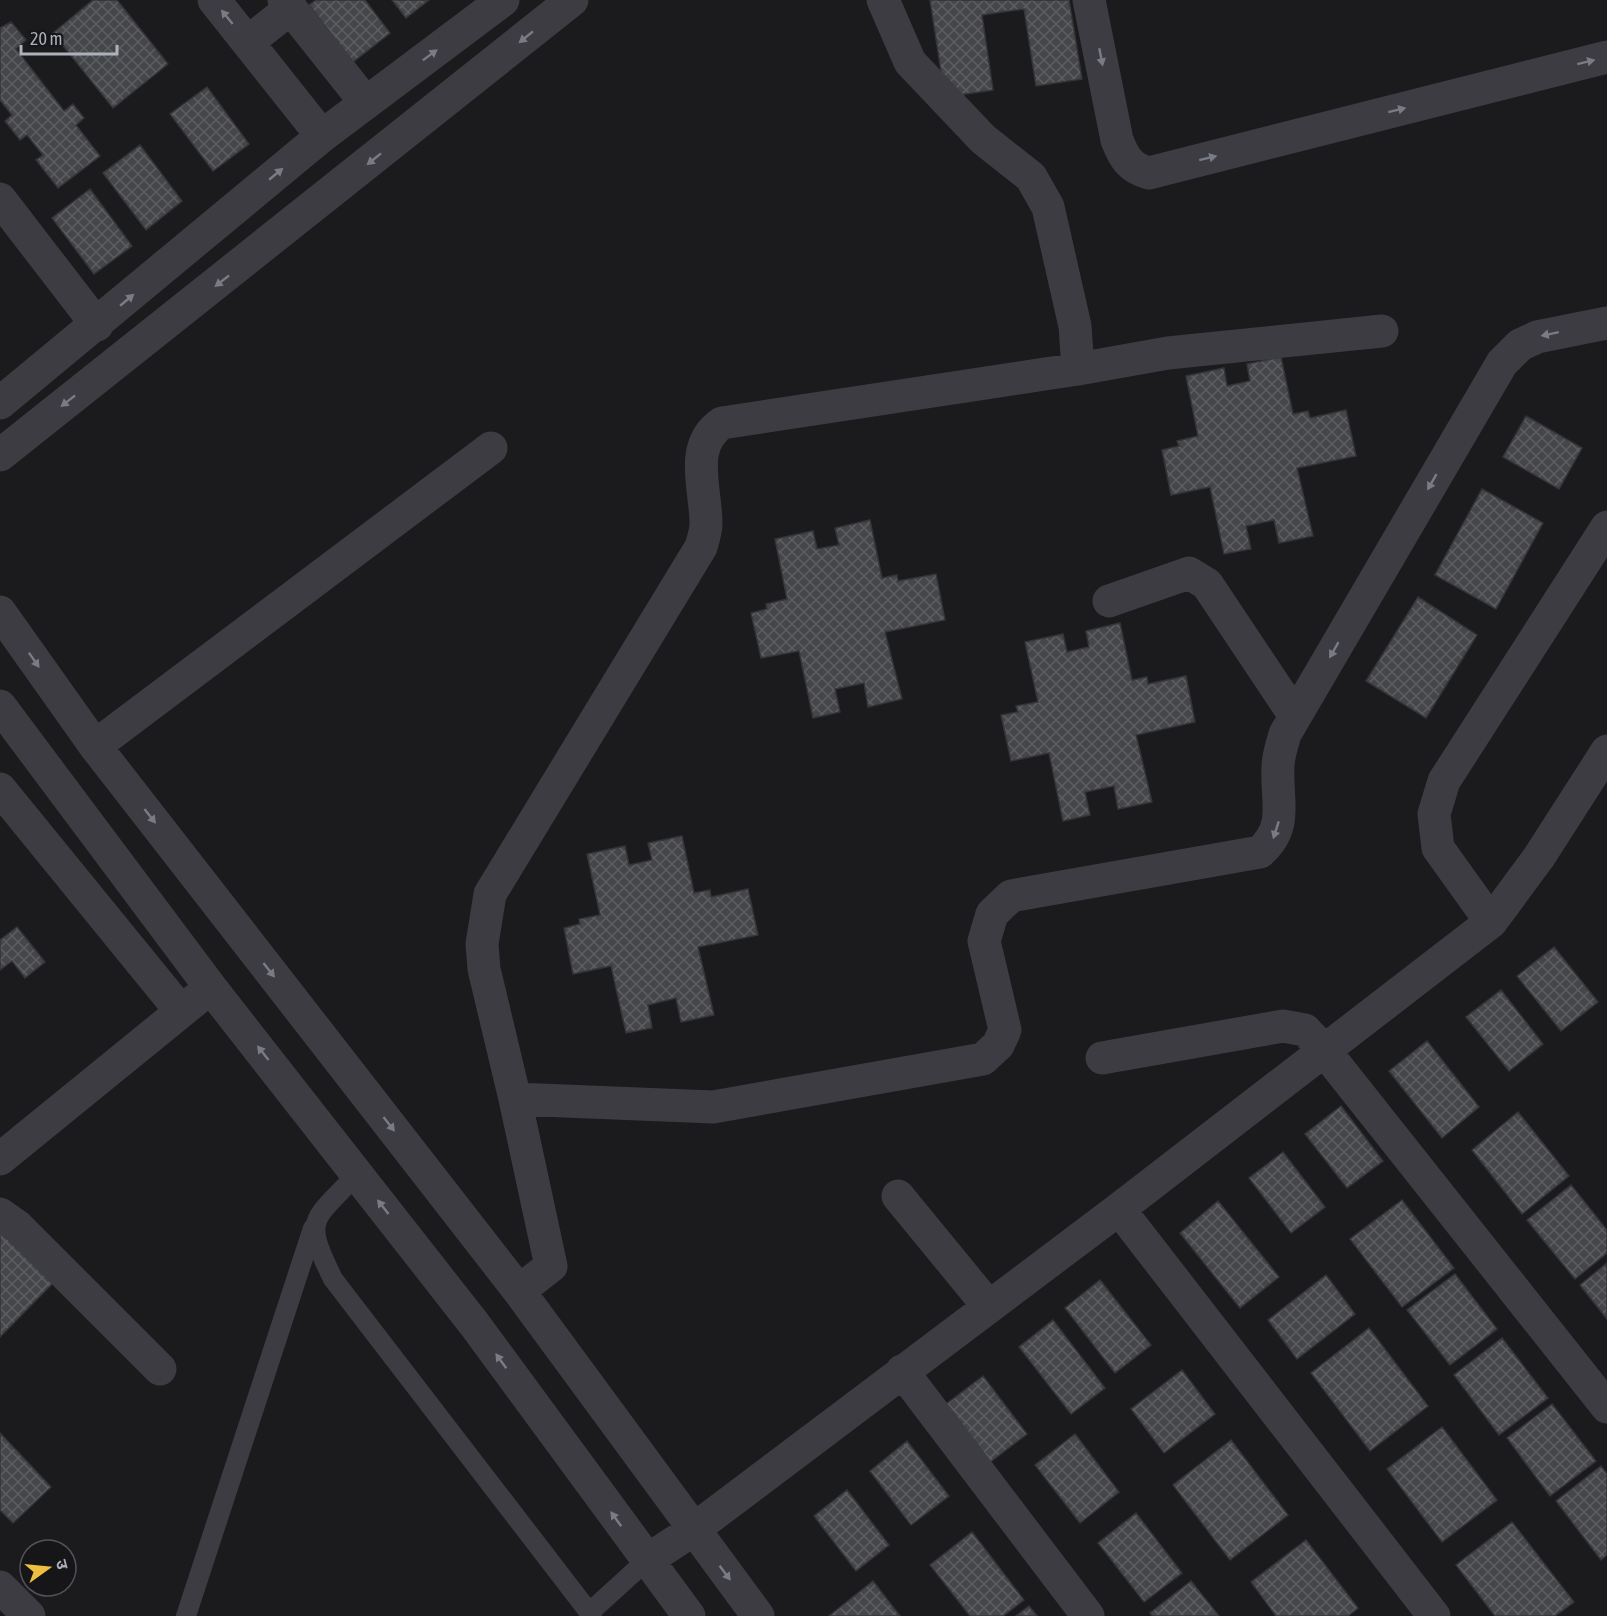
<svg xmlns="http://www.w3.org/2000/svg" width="1607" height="1616" font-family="'Asap Condensed','Noto Sans Devanagari',sans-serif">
  <defs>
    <pattern id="building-cross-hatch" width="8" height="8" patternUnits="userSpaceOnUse" patternTransform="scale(1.5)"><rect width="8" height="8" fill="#45464a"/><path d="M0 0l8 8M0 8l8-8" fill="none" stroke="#5d5e62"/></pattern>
  </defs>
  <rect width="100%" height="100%" fill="#1b1a1d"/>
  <path fill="url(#building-cross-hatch)" stroke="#353539" stroke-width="1.5" d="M 93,0 L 117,0 L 168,64 L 113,108 L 53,33 Z
    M 316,0 L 365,0 L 390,33 L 353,62 L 309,5 Z
    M 392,0 L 429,0 L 406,18 Z
    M 930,0 L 1069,0 L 1082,79 L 1036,86 L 1024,9 L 982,15 L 993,90 L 945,97 Z
    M 11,22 L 26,40 L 16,49 L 64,111 L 73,104 L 84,118 L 76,125 L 100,156 L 58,188 L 36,160 L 43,155 L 27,135 L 20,140 L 5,121 L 12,115 L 0,100 L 0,28 Z
    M 207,87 L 249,144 L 213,171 L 170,114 Z
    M 140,145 L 182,201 L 146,230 L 103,173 Z
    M 90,189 L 132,246 L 94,274 L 52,218 Z
    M 1281,357 L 1293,414 L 1308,411 L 1310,418 L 1346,410 L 1356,456 L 1297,468 L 1313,536 L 1279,543 L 1274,520 L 1246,526 L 1251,549 L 1224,554 L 1210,487 L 1171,495 L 1162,450 L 1179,446 L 1177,441 L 1198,436 L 1186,376 L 1224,368 L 1227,386 L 1250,381 L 1247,364 Z
    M 1526,416 L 1582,448 L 1559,489 L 1503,457 Z
    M 1482,489 L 1543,523 L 1496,609 L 1435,575 Z
    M 870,520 L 882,578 L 897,575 L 898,581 L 936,574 L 945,620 L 885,632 L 902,699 L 868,707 L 864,683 L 835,689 L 840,712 L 813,718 L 799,651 L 761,658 L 751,613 L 767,609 L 766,604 L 787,599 L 775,539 L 813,531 L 817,549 L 839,545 L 835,528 Z
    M 1418,597 L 1477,635 L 1426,718 L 1366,681 Z
    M 1120,623 L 1132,680 L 1147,677 L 1148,684 L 1186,676 L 1195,722 L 1136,735 L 1152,802 L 1118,809 L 1114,786 L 1085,792 L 1090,815 L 1063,821 L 1049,753 L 1011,761 L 1001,715 L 1018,712 L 1016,706 L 1038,702 L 1025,642 L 1063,634 L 1067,652 L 1089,647 L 1086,631 Z
    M 682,836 L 694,893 L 710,890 L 711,897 L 748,889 L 758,935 L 698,947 L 714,1015 L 681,1022 L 676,998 L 648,1005 L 652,1028 L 626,1033 L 611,966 L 573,974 L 564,928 L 580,924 L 579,919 L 600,915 L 587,854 L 625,846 L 629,865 L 652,860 L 648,843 Z
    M 17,927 L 45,962 L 25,978 L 12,961 L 0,970 L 0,940 Z
    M 1554,947 L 1598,1002 L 1561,1031 L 1517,976 Z
    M 1501,990 L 1543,1044 L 1509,1071 L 1466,1017 Z
    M 1427,1041 L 1479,1107 L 1442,1138 L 1389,1071 Z
    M 1341,1106 L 1383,1161 L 1347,1188 L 1305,1134 Z
    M 1518,1112 L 1569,1176 L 1522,1214 L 1472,1150 Z
    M 1283,1152 L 1325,1207 L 1291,1233 L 1249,1178 Z
    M 1571,1185 L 1607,1230 L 1607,1253 L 1575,1279 L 1527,1220 Z
    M 1402,1200 L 1454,1268 L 1402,1307 L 1350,1239 Z
    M 1218,1201 L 1279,1277 L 1240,1308 L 1180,1233 Z
    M 0,1231 L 53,1283 L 0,1337 Z
    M 1607,1263 L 1607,1319 L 1580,1285 Z
    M 1455,1274 L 1497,1329 L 1450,1365 L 1407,1310 Z
    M 1326,1275 L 1355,1314 L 1297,1359 L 1268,1320 Z
    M 1100,1280 L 1151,1345 L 1115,1373 L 1065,1308 Z
    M 1053,1320 L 1105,1388 L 1071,1414 L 1019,1347 Z
    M 1369,1328 L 1428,1406 L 1370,1451 L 1311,1373 Z
    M 1502,1338 L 1548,1398 L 1499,1435 L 1454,1375 Z
    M 1182,1370 L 1215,1414 L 1164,1453 L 1131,1409 Z
    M 983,1376 L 1027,1434 L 989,1463 L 945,1405 Z
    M 1552,1404 L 1596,1461 L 1550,1496 L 1507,1438 Z
    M 1442,1427 L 1497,1500 L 1442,1542 L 1387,1469 Z
    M 0,1433 L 51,1487 L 13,1523 L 0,1510 Z
    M 1075,1434 L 1119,1492 L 1080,1523 L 1035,1465 Z
    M 1231,1440 L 1288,1515 L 1230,1560 L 1173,1485 Z
    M 907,1441 L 949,1496 L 911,1525 L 870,1471 Z
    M 1601,1466 L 1607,1474 L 1607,1555 L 1601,1560 L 1556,1501 Z
    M 847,1490 L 889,1545 L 856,1571 L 814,1516 Z
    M 1136,1513 L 1182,1573 L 1144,1602 L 1098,1543 Z
    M 1512,1522 L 1574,1602 L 1555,1616 L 1495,1616 L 1456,1565 Z
    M 972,1532 L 1024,1600 L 1003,1616 L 970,1616 L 930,1565 Z
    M 1306,1540 L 1358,1608 L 1348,1616 L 1276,1616 L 1251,1582 Z
    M 873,1581 L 900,1616 L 829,1616 Z
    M 1191,1581 L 1219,1616 L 1152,1616 L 1150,1613 Z
    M 1029,1606 L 1037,1616 L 1016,1616 Z"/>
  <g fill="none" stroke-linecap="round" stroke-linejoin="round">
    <path stroke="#3c3c42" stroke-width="20" d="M 357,1174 C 313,1222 302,1216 333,1279 L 592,1616
      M 590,1612 L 646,1561
      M 186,1616 L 313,1228"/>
    <path stroke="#3c3c42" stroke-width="33" d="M 214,0 L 322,136
      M 284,0 L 366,103
      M 883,0 L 910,62 L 983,139 L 1031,177 L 1048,207 L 1075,326 L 1078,369 L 722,423 C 688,446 706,488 706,524 C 706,531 703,540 701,547 L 490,894 L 482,944 L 484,969 L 515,1099 L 713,1107 L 983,1059 L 998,1045 L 1005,1030 L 984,941 L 992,914 L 1011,896 L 1260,852 C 1289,826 1276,801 1278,767 C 1278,756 1282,745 1285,734 L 1502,363 L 1520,345 L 1537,337 L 1607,323
      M 1089,0 L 1117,140 C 1124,158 1130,168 1149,173 L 1607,57
      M 248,42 L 291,8
      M 0,199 L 97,325
      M 1078,369 L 1168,353 L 1382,331
      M 0,403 L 322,136 L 503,0
      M 0,455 L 572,0
      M 1109,601 L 1189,573 L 1207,584 L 1295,716
      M 0,612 L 95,746 L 519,1291 L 758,1616
      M 0,706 L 211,988 L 475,1325 L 689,1616
      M 95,746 L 491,448
      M 0,789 L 180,1010
      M 1491,922 L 1438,848 L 1434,814 L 1444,781 L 1607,527
      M 1102,1058 L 1283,1026 L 1305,1030 L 1324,1050 L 1607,1407
      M 515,1099 L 551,1266 L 519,1291
      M 0,1159 L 199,997
      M 898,1196 L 989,1307
      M 1119,1209 L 1434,1616
      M 0,1214 L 17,1226 L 160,1369
      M 902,1371 L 1088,1616
      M 646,1561 L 693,1530 L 1119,1209 L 1491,922 L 1539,857 L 1607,751
      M 0,1587 L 29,1616"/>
  </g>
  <defs><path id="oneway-solid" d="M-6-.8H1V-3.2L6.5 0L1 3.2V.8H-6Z" transform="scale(1.5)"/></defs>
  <g fill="#7a7c85">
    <use href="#oneway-solid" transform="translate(227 17) rotate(-129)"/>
    <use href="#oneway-solid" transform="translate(526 37) rotate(141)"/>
    <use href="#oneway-solid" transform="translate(430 55) rotate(-37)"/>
    <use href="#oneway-solid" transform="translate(1101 57) rotate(79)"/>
    <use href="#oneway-solid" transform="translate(1586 62) rotate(-14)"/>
    <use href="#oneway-solid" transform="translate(1397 110) rotate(-14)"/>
    <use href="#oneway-solid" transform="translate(1208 158) rotate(-14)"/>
    <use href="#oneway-solid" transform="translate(374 159) rotate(141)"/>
    <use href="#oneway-solid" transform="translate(276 174) rotate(-40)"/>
    <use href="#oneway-solid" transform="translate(222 281) rotate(142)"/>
    <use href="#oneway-solid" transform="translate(127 300) rotate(-40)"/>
    <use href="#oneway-solid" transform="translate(1550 334) rotate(168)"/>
    <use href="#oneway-solid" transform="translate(68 401) rotate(142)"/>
    <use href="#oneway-solid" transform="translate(1432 482) rotate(120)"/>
    <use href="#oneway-solid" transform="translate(1334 650) rotate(120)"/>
    <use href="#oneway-solid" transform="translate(34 660) rotate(55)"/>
    <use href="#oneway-solid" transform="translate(150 816) rotate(52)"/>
    <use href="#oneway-solid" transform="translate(1276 830) rotate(108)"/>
    <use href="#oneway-solid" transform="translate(269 970) rotate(52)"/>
    <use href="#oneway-solid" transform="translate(263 1053) rotate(-128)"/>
    <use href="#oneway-solid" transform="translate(389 1124) rotate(52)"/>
    <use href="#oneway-solid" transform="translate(383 1207) rotate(-128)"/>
    <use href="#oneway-solid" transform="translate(501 1361) rotate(-126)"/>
    <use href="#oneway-solid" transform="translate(616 1519) rotate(-126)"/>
    <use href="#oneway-solid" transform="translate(725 1573) rotate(53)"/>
  </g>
  <g transform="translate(48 1568) rotate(75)"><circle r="28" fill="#161518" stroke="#52535a" stroke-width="1.5"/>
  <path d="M0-4.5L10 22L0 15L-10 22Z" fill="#f0bf40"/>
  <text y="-9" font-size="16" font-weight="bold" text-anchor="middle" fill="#adb1bc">उ</text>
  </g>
  <path d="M21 45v9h96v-9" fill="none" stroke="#adb1bc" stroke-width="3"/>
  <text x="30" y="45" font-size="18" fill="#adb1bc" stroke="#161518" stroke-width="4.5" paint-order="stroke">20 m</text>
</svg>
